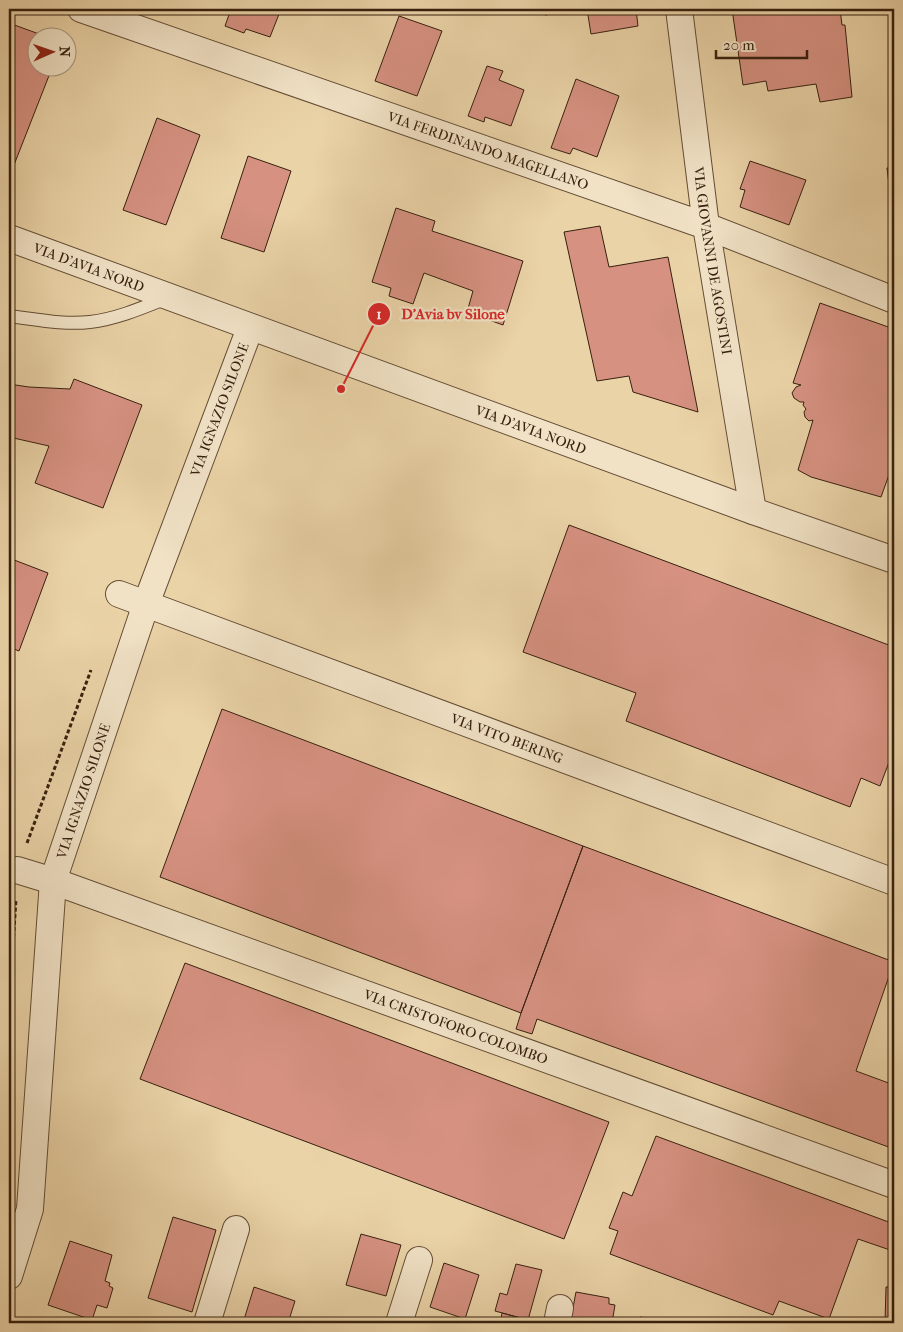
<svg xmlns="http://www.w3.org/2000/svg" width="903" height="1332" font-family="'IM FELL French Canon',serif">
  <rect width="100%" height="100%" fill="#ead3a7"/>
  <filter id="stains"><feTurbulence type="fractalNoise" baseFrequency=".004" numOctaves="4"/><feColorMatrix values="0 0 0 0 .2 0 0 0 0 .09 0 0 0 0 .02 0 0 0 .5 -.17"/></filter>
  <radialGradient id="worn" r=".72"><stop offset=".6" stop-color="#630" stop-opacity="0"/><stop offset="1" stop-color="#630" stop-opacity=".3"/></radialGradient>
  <path fill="#d69181" stroke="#37200f" d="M 231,9 L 281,9 L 270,37 L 246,29 L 244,33 L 225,26 Z
    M 544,9 L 587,9 L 545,15 Z
    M 587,9 L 636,9 L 638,26 L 591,34 Z
    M 732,9 L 840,9 L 842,25 L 845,25 L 852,97 L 820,102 L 816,84 L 768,91 L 766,81 L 743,85 Z
    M 399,16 L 442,31 L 417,96 L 375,81 Z
    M 9,23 L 50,38 L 38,38 L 38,68 L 52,68 L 12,170 L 9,169 Z
    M 487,66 L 503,71 L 499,80 L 524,90 L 511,126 L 485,117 L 484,122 L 468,116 Z
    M 576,79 L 619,96 L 597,157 L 573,148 L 570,154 L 551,148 Z
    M 157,118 L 200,135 L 166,225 L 123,210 Z
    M 248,156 L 291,171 L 264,252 L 221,238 Z
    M 750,161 L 806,180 L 789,225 L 740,207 L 745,190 L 740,189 Z
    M 894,167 L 894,227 L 887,168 Z
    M 396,208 L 435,221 L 432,231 L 523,261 L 503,325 L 467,312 L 473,291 L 424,273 L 413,304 L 389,296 L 391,288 L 372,282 Z
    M 600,226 L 609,267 L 668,257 L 698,412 L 633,392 L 629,376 L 597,381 L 564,232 Z
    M 820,303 L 894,329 L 894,461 L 881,497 L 811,477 L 798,470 L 813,420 L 809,421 L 805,417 L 804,412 L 806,409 L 803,405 L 804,402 L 800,402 L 794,398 L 792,393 L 796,387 L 801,385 L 793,383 Z
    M 74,379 L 142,405 L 103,508 L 35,483 L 49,446 L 9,437 L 9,384 L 29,387 L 70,389 Z
    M 569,525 L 894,647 L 894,749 L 880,786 L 861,778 L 850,807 L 626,721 L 636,693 L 523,652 Z
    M 9,558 L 48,573 L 19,651 L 9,647 Z
    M 222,709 L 583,846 L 521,1013 L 160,877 Z
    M 583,846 L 894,962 L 856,1071 L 894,1085 L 894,1149 L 537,1019 L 532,1034 L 516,1029 L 521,1013 Z
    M 185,963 L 609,1122 L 564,1239 L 140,1079 Z
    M 656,1136 L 894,1224 L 894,1240 L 890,1250 L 858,1239 L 829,1319 L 779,1301 L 773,1315 L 610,1254 L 618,1231 L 609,1228 L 623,1192 L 632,1196 Z
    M 173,1217 L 216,1230 L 192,1312 L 148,1298 Z
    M 361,1234 L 401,1245 L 386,1296 L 346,1285 Z
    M 70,1241 L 112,1255 L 105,1281 L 110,1283 L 109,1286 L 113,1288 L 107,1308 L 97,1305 L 92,1320 L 48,1305 Z
    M 444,1263 L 479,1275 L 465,1319 L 430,1307 Z
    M 516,1264 L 542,1270 L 528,1320 L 495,1311 L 500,1293 L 507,1295 Z
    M 254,1287 L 295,1301 L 288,1323 L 243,1323 Z
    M 886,1287 L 894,1287 L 894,1323 L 885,1323 Z
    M 576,1292 L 609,1298 L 609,1304 L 615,1305 L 612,1323 L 570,1323 Z
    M 502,1313 L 528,1320 L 528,1323 L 500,1323 Z
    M 640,1317 L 670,1322 L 669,1323 L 639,1323 Z"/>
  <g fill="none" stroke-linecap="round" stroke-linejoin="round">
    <g stroke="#644d35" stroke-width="14">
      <path id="lane" d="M 9,316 C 35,319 63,325 90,322 C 116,319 142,308 167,298"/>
    </g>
    <g stroke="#644d35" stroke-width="28">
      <g id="street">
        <path id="s1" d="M 81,9 L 706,226 L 894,300"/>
        <path id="s2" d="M 679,9 L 706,226 L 753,511"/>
        <path id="s3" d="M 9,238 L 753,511 L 894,560"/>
        <path id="s4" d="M 119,594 L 894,882"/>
        <path id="s5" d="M 17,870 L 53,881 L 894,1185"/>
        <path id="s6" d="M 9,1276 L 30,1209 L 53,881 L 146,604 L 250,328"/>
        <path d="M 207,1323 L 236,1229"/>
        <path d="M 399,1323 L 419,1260"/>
        <path d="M 557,1323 L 560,1308"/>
      </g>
    </g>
    <path stroke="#37200f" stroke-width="3" stroke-dasharray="4 2.5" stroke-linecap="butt" d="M 27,843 L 91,670
      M 9,1009 L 16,899"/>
    <use href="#lane" stroke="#f1e2c6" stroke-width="12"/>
    <use href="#street" stroke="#f1e2c6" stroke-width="26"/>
  </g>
  <g text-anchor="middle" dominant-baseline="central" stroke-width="4.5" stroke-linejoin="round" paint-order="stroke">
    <g font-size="14" fill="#37200f" stroke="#f1e2c6">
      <text stroke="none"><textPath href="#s1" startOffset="431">VIA FERDINANDO MAGELLANO</textPath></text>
      <text stroke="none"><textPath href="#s2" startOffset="254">VIA GIOVANNI DE AGOSTINI</textPath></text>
      <text stroke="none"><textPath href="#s3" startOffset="85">VIA D'AVIA NORD</textPath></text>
      <text stroke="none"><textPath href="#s6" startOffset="899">VIA IGNAZIO SILONE</textPath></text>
      <text stroke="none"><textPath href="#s3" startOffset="556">VIA D'AVIA NORD</textPath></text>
      <text stroke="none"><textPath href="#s4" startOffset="414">VIA VITO BERING</textPath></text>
      <text stroke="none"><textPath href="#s6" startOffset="494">VIA IGNAZIO SILONE</textPath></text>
      <text stroke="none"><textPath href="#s5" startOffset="466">VIA CRISTOFORO COLOMBO</textPath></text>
    </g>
  </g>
  <path fill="none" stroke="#d62828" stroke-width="2" d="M341 389L379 314"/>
  <g fill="#d62828" stroke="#f1e2c6" stroke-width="2">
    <circle cx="341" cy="389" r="5"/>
    <circle cx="379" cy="314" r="12"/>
  </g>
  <g font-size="15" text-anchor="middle" font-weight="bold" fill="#fff">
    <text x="379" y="319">1</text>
  </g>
  <g font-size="15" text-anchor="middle" font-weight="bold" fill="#d62828" stroke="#f1e2c6" stroke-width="4.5" stroke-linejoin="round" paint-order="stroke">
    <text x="453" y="319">D'Avia bv Silone</text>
  </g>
  <rect width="903" height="1332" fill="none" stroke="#ead3a7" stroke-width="30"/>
  <rect x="10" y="10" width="883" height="1312" fill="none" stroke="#37200f" stroke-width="2.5"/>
  <rect x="15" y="15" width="873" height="1302" fill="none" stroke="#37200f"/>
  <g transform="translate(52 52) rotate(88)"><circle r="24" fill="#f1e2c6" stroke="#a7947d"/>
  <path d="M0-4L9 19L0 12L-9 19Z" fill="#8f2418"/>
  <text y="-8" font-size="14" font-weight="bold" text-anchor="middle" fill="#37200f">N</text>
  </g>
  <path d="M716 50v8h91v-8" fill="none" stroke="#37200f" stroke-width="2.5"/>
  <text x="723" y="50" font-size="15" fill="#37200f" stroke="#f1e2c6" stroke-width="4" paint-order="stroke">20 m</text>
  <rect width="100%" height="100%" filter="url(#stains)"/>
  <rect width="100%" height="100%" fill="url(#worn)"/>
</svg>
